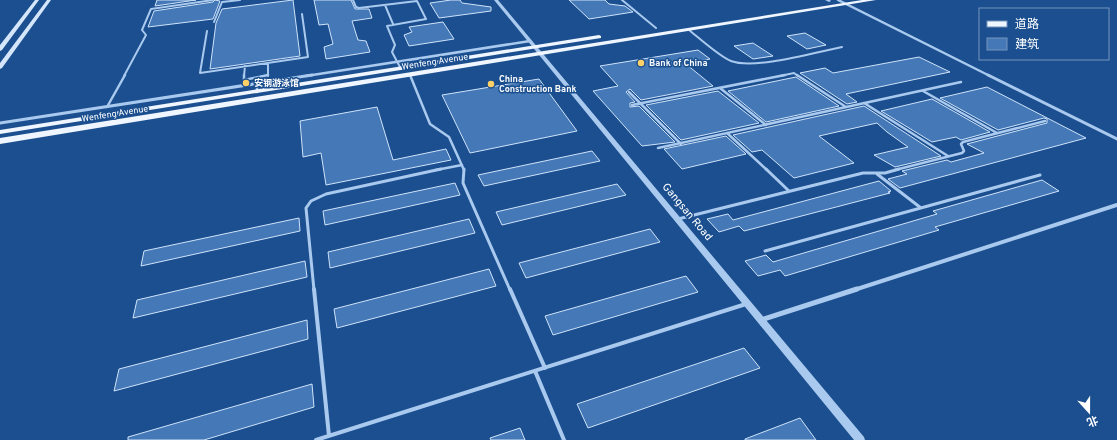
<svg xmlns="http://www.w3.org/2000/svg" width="1117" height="440" font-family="Overpass,'Noto Sans SC',sans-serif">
  <rect width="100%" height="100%" fill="#1b4f8f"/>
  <path fill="#4478b7" stroke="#cfe3fa" d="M 157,0 L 196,0 L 155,6 Z
    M 215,0 L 220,1 L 213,19 L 148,27 L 154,11 L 213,2 Z
    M 293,0 L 300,56 L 210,69 L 216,23 L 222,9 Z
    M 314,0 L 351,0 L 355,9 L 369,9 L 372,18 L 352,21 L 358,40 L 366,41 L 370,52 L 326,59 L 324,47 L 333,44 L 328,24 L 319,25 Z
    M 451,0 L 460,0 L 462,3 L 491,7 L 491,11 L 439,18 L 430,3 Z
    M 569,0 L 605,0 L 609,4 L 625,6 L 633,12 L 589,19 Z
    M 443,22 L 454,39 L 409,46 L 404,35 L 412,32 L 409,27 Z
    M 805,33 L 826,45 L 807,49 L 787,36 Z
    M 753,43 L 773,56 L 753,59 L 734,46 Z
    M 698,50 L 710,59 L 686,64 L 713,86 L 641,100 L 630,89 L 626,92 L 635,102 L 630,103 L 630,107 L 639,106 L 675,142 L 642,146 L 593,91 L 618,86 L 600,66 Z
    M 919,57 L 950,72 L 846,94 L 857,102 L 847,104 L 800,73 L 825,68 L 833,73 Z
    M 796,77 L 839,106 L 766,122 L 728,91 Z
    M 539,79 L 577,131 L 470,153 L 442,95 Z
    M 987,87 L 1086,138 L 900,188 L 888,179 L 907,174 L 902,171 L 947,160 L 951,162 L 984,153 L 967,144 L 1047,123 L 1047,119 L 1044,118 L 998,130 L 940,98 Z
    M 718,91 L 759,123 L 681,140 L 646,105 Z
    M 932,99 L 990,132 L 961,140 L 956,137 L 932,142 L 881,111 Z
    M 864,106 L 941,156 L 895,167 L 874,155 L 908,147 L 887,132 L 877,123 L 819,136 L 854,163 L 794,178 L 762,150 L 752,152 L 733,135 Z
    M 377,107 L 393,160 L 446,149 L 451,160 L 326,185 L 321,153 L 303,157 L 300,121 Z
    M 726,136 L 746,154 L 682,169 L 664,149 Z
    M 592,151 L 600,161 L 484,186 L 478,175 Z
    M 1042,180 L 1059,191 L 935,227 L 939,230 L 785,276 L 780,270 L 758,276 L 745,261 L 766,255 L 773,262 L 937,214 L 933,211 Z
    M 879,181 L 891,191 L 888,192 L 890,193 L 744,231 L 739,226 L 719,232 L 707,219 L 728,214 L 733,220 Z
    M 455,183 L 460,195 L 325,225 L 323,211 Z
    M 617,184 L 626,195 L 502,225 L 496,212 Z
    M 299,218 L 300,231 L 141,266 L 144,251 Z
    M 469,219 L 475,233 L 330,268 L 328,252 Z
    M 650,229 L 660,242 L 526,278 L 519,263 Z
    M 305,261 L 307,277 L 133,318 L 137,300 Z
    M 489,269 L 496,286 L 337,328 L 334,309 Z
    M 686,276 L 698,292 L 553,335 L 545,316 Z
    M 307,320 L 308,339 L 114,391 L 119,369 Z
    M 744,348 L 760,368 L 588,428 L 577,404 Z
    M 312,384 L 314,407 L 204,440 L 128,440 L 128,437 Z
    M 800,418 L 816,440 L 745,440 L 745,439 Z
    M 520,428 L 525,440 L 491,440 L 490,438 Z"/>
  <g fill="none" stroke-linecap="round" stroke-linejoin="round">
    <path stroke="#a9c9ee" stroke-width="2" d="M 353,0 L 356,7 L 359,8 L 417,1 L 426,19 L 387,26 L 395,45 L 392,52 L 401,69
      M 622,0 L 656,28
      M 385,5 L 393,24
      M 214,22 L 222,2 L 240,0
      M 689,30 C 699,38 720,57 731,61 C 755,70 816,52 842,47
      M 207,31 L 200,73 L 308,57 L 302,14
      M 268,63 L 268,76
      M 124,76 L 146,35 L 142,30 L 151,9 L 213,0
      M 244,76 L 245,66
      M 780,76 L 794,73 L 798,76"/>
    <path stroke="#a9c9ee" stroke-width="2.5" d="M 244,75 L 244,80 L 268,75
      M 410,75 L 430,124 L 449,137 L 464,170
      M 797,75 L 846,107
      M 257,78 L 257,92
      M 720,88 L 766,125
      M 923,91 L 997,133
      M 629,92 L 681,144
      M 864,103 L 948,156
      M 632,105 L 785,75
      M 107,107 L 125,75
      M 727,133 L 767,170
      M 658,148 L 961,82
      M 436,170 L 462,165
      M 895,170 L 962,153 L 964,151 L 961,144 L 963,142 L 1045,121"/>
    <path stroke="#a9c9ee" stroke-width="3" d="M 464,169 L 463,183 L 510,290
      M 766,169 L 789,191
      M 877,174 L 921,208
      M 678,219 L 863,173 L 885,173 L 899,169
      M 765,251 L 1040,175
      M 314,290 L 306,208 L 311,201 L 326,194 L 441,169"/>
    <path stroke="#a9c9ee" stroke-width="4" d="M 314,289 L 329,436
      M 510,289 L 545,368
      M 535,371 L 564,440
      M 316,440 L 746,304"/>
    <path stroke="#a9c9ee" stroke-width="2.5" d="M 838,0 L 990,76
      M 306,76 L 530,41"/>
    <path stroke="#a9c9ee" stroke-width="3" d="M 988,75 L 1117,139
      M 0,123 L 312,75"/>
    <path stroke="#a9c9ee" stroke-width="4" d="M 854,290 L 1117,205"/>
    <path stroke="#a9c9ee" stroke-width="5" d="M 761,320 L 857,289"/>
    <path fill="#a9c9ee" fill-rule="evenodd" d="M 494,0 L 498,0 L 864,437 L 865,440 L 854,440 Z
      M 825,0 L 830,0 L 831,1 L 829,2 Z"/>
    <path fill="#d6e6fa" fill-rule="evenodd" d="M 35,0 L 39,0 L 2,50 L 0,51 L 0,45 Z
      M 47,0 L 51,0 L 2,68 L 0,69 L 0,63 Z"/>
    <path fill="#f0f6ff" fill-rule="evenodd" d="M 862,0 L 876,0 L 0,144 L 0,138 Z
      M 599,35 L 601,36 L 601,38 L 0,134 L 0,130 Z"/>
  </g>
  <g fill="#ffd166" stroke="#1b4f8f" stroke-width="1.5">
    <circle cx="641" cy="63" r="4"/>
    <circle cx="246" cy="83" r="4"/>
    <circle cx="491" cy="84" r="4"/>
  </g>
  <g text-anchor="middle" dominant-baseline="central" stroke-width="3" stroke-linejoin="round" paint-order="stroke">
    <g font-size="9" fill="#fff" stroke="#1b4f8f">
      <text transform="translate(435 62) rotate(-9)">Wenfeng Avenue</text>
      <text transform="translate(115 114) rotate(-9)">Wenfeng Avenue</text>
    </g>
    <g font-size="9" font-weight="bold" fill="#fff" stroke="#1b4f8f" text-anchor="start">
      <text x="649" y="63">Bank of China</text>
      <text x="499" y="79">China<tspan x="499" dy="10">Construction Bank</tspan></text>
      <text x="254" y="83">安钢游泳馆</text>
    </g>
    <g font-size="11" fill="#fff" stroke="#1b4f8f">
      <text transform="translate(687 212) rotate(50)">Gangsan Road</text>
    </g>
  </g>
  <rect x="979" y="8" width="130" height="52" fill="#1b4f8f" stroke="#7695bc"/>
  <rect x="987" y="21" width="20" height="6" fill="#f0f6ff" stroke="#7695bc"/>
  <text x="1015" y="28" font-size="12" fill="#ffffff">道路</text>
  <rect x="987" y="38" width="20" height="12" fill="#4478b7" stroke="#7695bc"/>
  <text x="1015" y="48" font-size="12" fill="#ffffff">建筑</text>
  <g transform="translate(1089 412) rotate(159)" stroke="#1b4f8f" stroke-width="3" paint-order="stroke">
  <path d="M0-3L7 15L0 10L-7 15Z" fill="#ffffff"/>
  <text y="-6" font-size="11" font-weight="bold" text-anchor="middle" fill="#ffffff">北</text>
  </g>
</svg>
